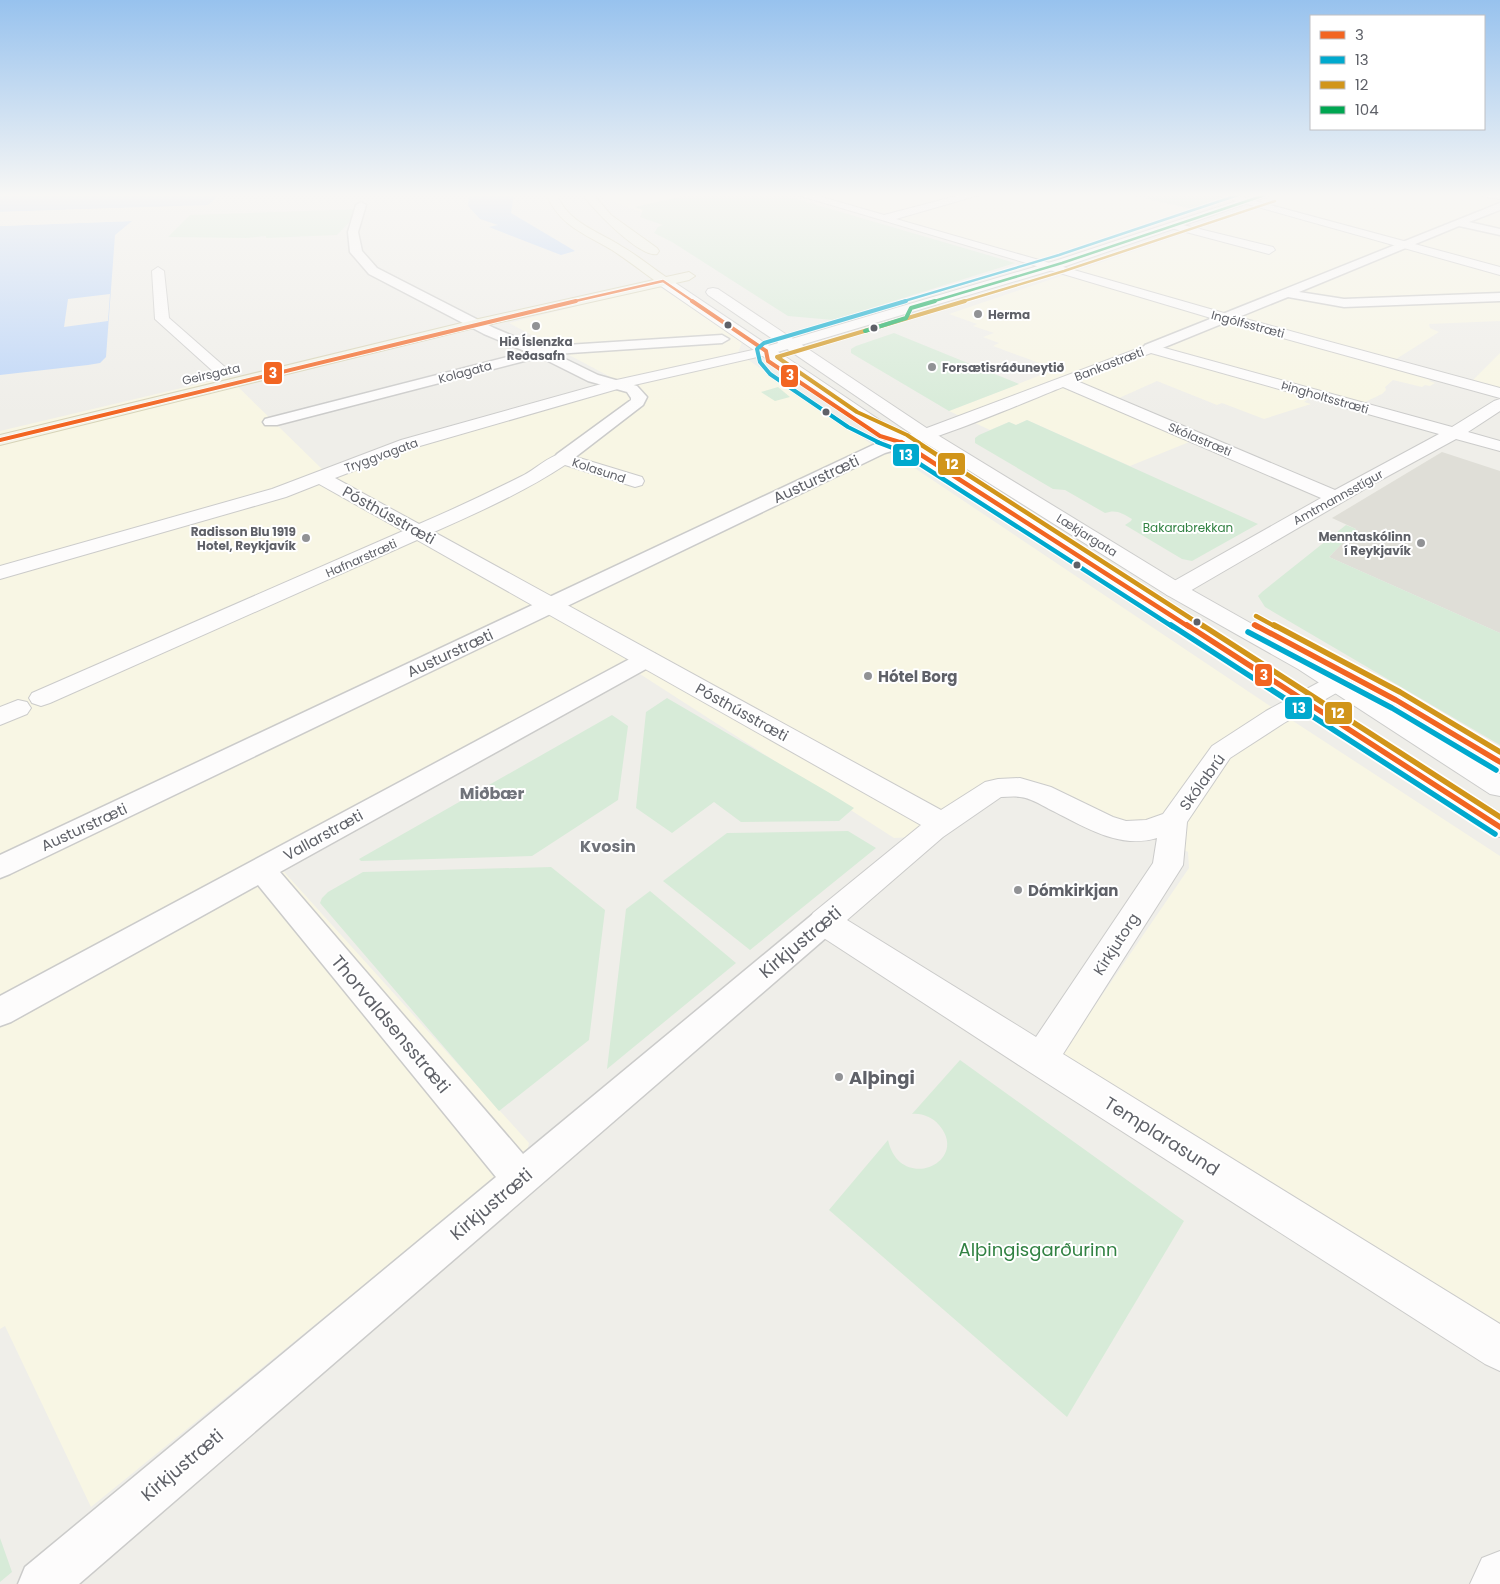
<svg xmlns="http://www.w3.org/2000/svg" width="1500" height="1584" font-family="Poppins,sans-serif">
  <rect width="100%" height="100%" fill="#efeee9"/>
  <path fill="#f8f6e4" d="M 597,193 L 727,193 L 641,212 L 610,201 Z
    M 795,193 L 1119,193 L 1198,211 L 1043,263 Z
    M 1283,193 L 1500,193 L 1500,321 L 1429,324 L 1430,328 L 1439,332 L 1393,361 L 1439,375 L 1429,381 L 1435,383 L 1430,386 L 1425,385 L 1422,387 L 1393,380 L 1385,387 L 1386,390 L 1382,394 L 1350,409 L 1310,398 L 1304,402 L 1311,404 L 1264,419 L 1222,403 L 1217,405 L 1157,381 L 1117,399 L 1204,436 L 1130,466 L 1027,420 L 1016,425 L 1009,422 L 990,430 L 949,411 L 1056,369 L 993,346 L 999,343 L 983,337 L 994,333 L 973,326 L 977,324 L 949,314 L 1196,230 L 1249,205 Z
    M 659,286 L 742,342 L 738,353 L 870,443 L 916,469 L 1267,704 L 1500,856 L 1500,1340 L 1057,1061 L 1189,868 L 1188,852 L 1134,826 L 1019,784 L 914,837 L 894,838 L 626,665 L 276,863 L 529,1143 L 527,1152 L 91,1507 L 5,1326 L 0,1329 L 0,431 L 228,377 L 325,472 L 618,381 L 509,323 Z
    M 1500,353 L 1500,391 L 1483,386 L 1473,380 Z"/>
  <path fill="#dfded7" d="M 1442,452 L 1500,471 L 1500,633 L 1329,557 L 1356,529 L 1332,518 Z"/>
  <path fill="#d7ebd8" d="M 696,193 L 776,193 L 1015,263 L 833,320 L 788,316 L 672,242 L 654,233 L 658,227 L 663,225 L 640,217 L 643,210 L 635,207 Z
    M 1163,193 L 1205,193 L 1228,200 L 1198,210 L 1144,198 Z
    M 362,209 L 337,235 L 266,238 L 266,236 L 247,238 L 168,237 L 190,215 Z
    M 1003,269 L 1013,270 L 944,292 L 924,295 Z
    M 894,333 L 1019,384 L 949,411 L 851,353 L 851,349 L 856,346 Z
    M 778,387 L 790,397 L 775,401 L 761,392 Z
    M 1027,420 L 1258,524 L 1192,561 L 1182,559 L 1125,525 L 1131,521 L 1132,519 C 1122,513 1116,509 1105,513 L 1065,490 L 1053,489 L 975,443 L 975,438 L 979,435 L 1009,422 L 1016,425 Z
    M 1346,525 L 1356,529 L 1329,557 L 1500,633 L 1500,745 L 1265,607 L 1258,596 L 1262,592 Z
    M 667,698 L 828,792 L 854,808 L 839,821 L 741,822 L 714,802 L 672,833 L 636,808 L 646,712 Z
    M 612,715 L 628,726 L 618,800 L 532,856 L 361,861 L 359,859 Z
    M 848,831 L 876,848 L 750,950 L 663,881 L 727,833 Z
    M 551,867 L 605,910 L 589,1040 L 499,1111 L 320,903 L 322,898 L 328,892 L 363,872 Z
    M 650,891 L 736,963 L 607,1069 L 626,909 Z
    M 960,1060 L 1184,1221 L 1067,1417 L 829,1210 L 888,1140 C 900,1194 971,1162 939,1125 C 932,1117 922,1113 912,1114 Z
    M 0,1538 L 12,1572 L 0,1582 Z"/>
  <path fill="#bed6f8" d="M 0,193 L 218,193 L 221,194 L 208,205 L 0,212 Z
    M 474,193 L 514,193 L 511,213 L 575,251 L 561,255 L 489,227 L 498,225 L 480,219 L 468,206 L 469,197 Z
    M 132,221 L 115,235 L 106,357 L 100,363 L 88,365 L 0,375 L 0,226 Z"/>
  <path fill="#efeee9" d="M 148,207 L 145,210 L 0,215 L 0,212 Z
    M 132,219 L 134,220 L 132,221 L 0,226 L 0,223 Z
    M 110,294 L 108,321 L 64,327 L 68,299 Z"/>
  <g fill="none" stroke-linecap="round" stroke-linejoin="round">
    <g stroke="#cbcbca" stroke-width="3">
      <path id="pedestrian" d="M 361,202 L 366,205 L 358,232 L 362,251 L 377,268 L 494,328 L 542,348 L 551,346 L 722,335 L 729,339 L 722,343 L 555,354 L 598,375 L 637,386 L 647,397 L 643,405 L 569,462 L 557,462 L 554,458 L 557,454 L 631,400 L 631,398 L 627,392 L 588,381 L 540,357 L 277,425 L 265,425 L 263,422 L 265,419 L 527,352 L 484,334 L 369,274 L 350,252 L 348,232 L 356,205 Z
        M 1500,203 L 1500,210 L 1469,222 L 1500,229 L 1500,235 L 1459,226 L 1299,292 L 1344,299 L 1500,293 L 1500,301 L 1344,307 L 1288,297 L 1155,351 L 1150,352 L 1143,348 L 1145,345 Z
        M 902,437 L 908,438 L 910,442 L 908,446 L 885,453 L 10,874 L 0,878 L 0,855 L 873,445 Z
        M 647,652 L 655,654 L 658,659 L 655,664 L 280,872 L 523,1154 L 813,914 L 824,910 L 835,914 L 839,922 L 835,930 L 79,1584 L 18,1584 L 25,1567 L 496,1177 L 258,885 L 11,1022 L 0,1026 L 0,996 L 639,654 Z"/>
    </g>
    <g stroke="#cbcbca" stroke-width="2">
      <path id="minor" d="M 791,193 L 808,193 L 884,215 L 968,193 L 986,193 L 896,219 L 1231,315 L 1500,388 L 1500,398 L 1221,321 Z
        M 1208,193 L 1226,193 L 1500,267 L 1500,275 Z
        M 1476,193 L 1500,193 L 1500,199 L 1481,196 Z
        M 1175,223 L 1273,247 L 1275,250 L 1269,254 L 1171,228 L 1169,226 Z
        M 158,267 L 164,271 L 169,318 L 226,368 L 229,371 L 226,374 L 216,374 L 155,319 L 152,271 Z
        M 1150,344 L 1452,427 L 1494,401 L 1500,399 L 1500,411 L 1468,432 L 1500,441 L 1500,451 L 1456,439 L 1377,482 L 1183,595 L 1175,597 L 1167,595 L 1164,590 L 1167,585 L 1321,498 L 1063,387 C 1037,397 915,450 896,446 L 893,442 L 896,438 L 919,431 ZM 1151,353 L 1439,434 L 1335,490 L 1077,381 Z
        M 766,347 L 771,348 L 773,351 L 771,354 L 621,388 L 413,448 L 335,478 L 419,524 C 454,509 488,493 522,476 C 536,469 548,456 563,453 L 642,477 L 644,481 L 642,485 L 635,487 L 565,465 C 524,492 479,512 434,532 L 941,810 L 985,782 L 998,779 L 1020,778 L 1051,787 L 1113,817 L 1126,821 L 1146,820 L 1163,814 L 1212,746 L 1266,711 L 1327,678 L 1336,676 L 1345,678 L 1348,683 L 1345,688 L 1284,723 L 1230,758 L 1187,822 L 1183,865 L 1178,873 L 1063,1054 L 1500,1324 L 1500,1371 L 1485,1364 L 1028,1071 L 813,931 L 808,922 L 813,913 L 921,825 L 417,540 L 50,703 L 41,706 L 32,703 L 29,698 L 32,693 L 403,531 L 319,484 L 286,497 L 0,579 L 0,566 L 272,489 L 401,440 L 612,381 ZM 1001,797 C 1007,797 1014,796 1020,797 C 1030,798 1040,804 1049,809 C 1082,825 1118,850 1157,838 L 1153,863 L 1036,1037 L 847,920 L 943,837 Z
        M 18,700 L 27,702 L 31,708 L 27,714 L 0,725 L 0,707 Z
        M 1500,1551 L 1500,1584 L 1470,1584 L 1482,1558 Z"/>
    </g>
    <g stroke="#cbcbca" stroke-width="2">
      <path id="tertiary" d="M 1261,193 L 1277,193 L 1066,266 L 771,354 L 761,354 L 759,351 L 761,348 L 1058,260 Z"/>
    </g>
    <g stroke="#cccccb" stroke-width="2">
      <path id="secondary" d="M 663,277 L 668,278 L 878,419 L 1500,813 L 1500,837 L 1490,834 L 866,427 L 658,284 L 657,281 L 658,278 Z
        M 713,288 L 718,289 L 931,431 L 1183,585 L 1314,659 L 1500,774 L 1500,796 L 1490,794 L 1298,669 L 1167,595 L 919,439 L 708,295 L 706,292 L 708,289 Z"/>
    </g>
    <g stroke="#d7d3b7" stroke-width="2">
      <path id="primary" d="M 546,193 L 556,193 C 568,223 596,230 621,246 C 637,255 651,267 666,277 L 689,272 L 695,276 L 689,280 L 474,328 L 0,445 L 0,435 L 474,320 L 654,280 C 640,270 626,259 612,250 C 585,234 558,225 546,193 Z
        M 582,193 L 592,193 L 611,215 L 657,248 L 659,251 L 657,254 C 640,258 591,208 582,193 Z"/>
    </g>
    <use href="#pedestrian" fill="#fdfcfc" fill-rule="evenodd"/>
    <use href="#minor" fill="#fdfcfc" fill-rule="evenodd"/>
    <use href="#tertiary" fill="#fdfcfc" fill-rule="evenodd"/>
    <use href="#secondary" fill="#fdfcfc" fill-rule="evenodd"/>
    <use href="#primary" fill="#f4f4e9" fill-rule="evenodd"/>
    <g stroke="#fff" stroke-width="4.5">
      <path id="bus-1-far3" d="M 571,302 L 663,281 L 694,302"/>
    </g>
    <g stroke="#fff" stroke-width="5.5">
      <path id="bus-1-far2" d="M 692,301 L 766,351 L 768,361 L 880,436 L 903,443
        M 0,440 L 576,301"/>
    </g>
    <g stroke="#fff" stroke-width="7">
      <path id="bus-1-far1" d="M 901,442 L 1189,627
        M 1254,625 L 1257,627"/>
    </g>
    <g stroke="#fff" stroke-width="9">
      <path id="bus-1" d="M 1187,625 L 1500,827
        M 1255,625 L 1396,700 L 1500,762"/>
    </g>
    <g stroke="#fff" stroke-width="4.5">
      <path id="bus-2-far3" d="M 901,302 L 1059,255 L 1244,193"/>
    </g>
    <g stroke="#fff" stroke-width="5.5">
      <path id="bus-2-far2" d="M 880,443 L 848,427 L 770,374 L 760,362 L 757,349 L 764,343 L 906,301"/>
    </g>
    <g stroke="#fff" stroke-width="7">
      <path id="bus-2-far1" d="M 877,442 L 898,450 L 1173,627"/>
    </g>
    <g stroke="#fff" stroke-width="9">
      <path id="bus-2" d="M 1171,625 L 1495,834
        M 1248,632 L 1392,708 L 1496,770"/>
    </g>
    <g stroke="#fff" stroke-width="4.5">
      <path id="bus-3-far3" d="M 961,302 L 1064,271 L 1275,201"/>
    </g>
    <g stroke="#fff" stroke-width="5.5">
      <path id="bus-3-far2" d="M 919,443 L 907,435 L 857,412 L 777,357 L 965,301"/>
    </g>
    <g stroke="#fff" stroke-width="7">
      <path id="bus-3-far1" d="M 917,442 L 1204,627
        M 1256,616 L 1276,627"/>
    </g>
    <g stroke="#fff" stroke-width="9">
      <path id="bus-3" d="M 1202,625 L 1500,817
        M 1274,625 L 1400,692 L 1500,752"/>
    </g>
    <g stroke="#fff" stroke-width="4.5">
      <path id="bus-4-far1" d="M 931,302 L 1062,263 L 1271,193"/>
    </g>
    <g stroke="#fff" stroke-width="5.5">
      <path id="bus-4" d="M 865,331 L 906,318 L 911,308 L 935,301"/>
    </g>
    <use href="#bus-1-far3" stroke="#f26522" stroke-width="2.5"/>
    <use href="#bus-1-far2" stroke="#f26522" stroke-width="4"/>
    <use href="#bus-1-far1" stroke="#f26522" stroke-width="4.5"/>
    <use href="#bus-1" stroke="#f26522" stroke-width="5.5"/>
    <use href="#bus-2-far3" stroke="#00a9ce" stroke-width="2.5"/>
    <use href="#bus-2-far2" stroke="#00a9ce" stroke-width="4"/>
    <use href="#bus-2-far1" stroke="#00a9ce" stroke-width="4.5"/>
    <use href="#bus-2" stroke="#00a9ce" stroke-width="5.5"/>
    <use href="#bus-3-far3" stroke="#d1951a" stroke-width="2.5"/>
    <use href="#bus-3-far2" stroke="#d1951a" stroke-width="4"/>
    <use href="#bus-3-far1" stroke="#d1951a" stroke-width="4.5"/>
    <use href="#bus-3" stroke="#d1951a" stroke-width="5.5"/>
    <use href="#bus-4-far1" stroke="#00a651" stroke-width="2.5"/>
    <use href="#bus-4" stroke="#00a651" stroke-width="4"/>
  </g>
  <linearGradient id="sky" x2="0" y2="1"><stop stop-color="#97c2ee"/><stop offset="0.47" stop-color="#f8f7f5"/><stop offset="1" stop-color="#f8f7f5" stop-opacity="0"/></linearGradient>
  <rect width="1500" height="415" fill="url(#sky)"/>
  <g fill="#919295" stroke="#fff" stroke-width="2">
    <circle cx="978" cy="314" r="5"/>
    <circle cx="536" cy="326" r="5"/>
    <circle cx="932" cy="367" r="5"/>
    <circle cx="306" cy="538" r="5"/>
    <circle cx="1421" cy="543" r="5"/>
    <circle cx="868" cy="676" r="5"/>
    <circle cx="1018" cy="890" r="5"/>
    <circle cx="839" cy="1077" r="5"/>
  </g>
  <g fill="#5f6168" stroke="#fff" stroke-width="2">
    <circle cx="728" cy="325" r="4.5"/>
    <circle cx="874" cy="328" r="4.5"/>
    <circle cx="826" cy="412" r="4.5"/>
    <circle cx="1077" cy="565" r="4.5"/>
    <circle cx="1197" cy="622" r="4.5"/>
  </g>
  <g text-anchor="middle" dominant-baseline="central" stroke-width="4" stroke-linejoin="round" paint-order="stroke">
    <g font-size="12" font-weight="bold" fill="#5f6168" stroke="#fff" text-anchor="start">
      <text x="988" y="314">Herma</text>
      <text x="536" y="341" text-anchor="middle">Hið Íslenzka<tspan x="536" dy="14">Reðasafn</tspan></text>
      <text x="942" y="367">Forsætisráðuneytið</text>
      <text x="296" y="531" text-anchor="end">Radisson Blu 1919<tspan x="296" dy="14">Hotel, Reykjavík</tspan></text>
      <text x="1411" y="536" text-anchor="end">Menntaskólinn<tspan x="1411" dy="14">í Reykjavík</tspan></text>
    </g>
    <g font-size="12" fill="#5f6168" stroke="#fff">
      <text transform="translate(1248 324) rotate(15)">Ingólfsstræti</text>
      <text transform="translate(1109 364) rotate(-21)">Bankastræti</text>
      <text transform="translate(465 372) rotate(-15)">Kolagata</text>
      <text transform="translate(211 374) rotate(-13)">Geirsgata</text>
      <text transform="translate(1325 397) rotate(16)">Þingholtsstræti</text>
      <text transform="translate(1200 439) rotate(23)">Skólastræti</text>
      <text transform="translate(381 455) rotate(-20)">Tryggvagata</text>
      <text transform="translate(599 470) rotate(18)">Kolasund</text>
      <text transform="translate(1338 497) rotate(-29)">Amtmannsstígur</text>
      <text transform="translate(1087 535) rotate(32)">Lækjargata</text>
      <text transform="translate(361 558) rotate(-24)">Hafnarstræti</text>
    </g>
    <g font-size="12" fill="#328243" stroke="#fff">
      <text x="1188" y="527">Bakarabrekkan</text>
    </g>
    <g font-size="15" fill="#5f6168" stroke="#fff">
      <text transform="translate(816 479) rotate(-25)">Austurstræti</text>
      <text transform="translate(389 515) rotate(29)">Pósthússtræti</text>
      <text transform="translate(450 653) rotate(-25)">Austurstræti</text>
      <text transform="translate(742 712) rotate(29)">Pósthússtræti</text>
      <text transform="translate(1202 782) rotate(-54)">Skólabrú</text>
      <text transform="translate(84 827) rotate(-25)">Austurstræti</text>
      <text transform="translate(323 835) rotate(-29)">Vallarstræti</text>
      <text transform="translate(1116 944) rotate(-57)">Kirkjutorg</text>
    </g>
    <g font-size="15" font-weight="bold" fill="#5f6168" stroke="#fff" text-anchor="start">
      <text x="878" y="676">Hótel Borg</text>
      <text x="1028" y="890">Dómkirkjan</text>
    </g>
    <g font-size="16" font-weight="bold" fill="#70737a" stroke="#fff">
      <text x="492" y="793">Miðbær</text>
      <text x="608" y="846">Kvosin</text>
    </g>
    <g font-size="18" fill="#5f6168" stroke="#fff">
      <text transform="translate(800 942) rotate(-40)">Kirkjustræti</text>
      <text transform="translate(391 1024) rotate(50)">Thorvaldsensstræti</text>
      <text transform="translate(1162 1136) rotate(32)">Templarasund</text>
      <text transform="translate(491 1204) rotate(-40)">Kirkjustræti</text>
      <text transform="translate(182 1465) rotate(-40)">Kirkjustræti</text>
    </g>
    <g font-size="18" font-weight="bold" fill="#5f6168" stroke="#fff" text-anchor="start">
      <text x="849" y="1077">Alþingi</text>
    </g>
    <g font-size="18" fill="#328243" stroke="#fff">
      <text x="1038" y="1249">Alþingisgarðurinn</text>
    </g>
  </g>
  <g stroke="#fff" stroke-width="2">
    <rect x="263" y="361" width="20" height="24" rx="5" fill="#f26522"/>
    <rect x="780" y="364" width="19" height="24" rx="5" fill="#f26522"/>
    <rect x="892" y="443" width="28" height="24" rx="5" fill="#00a9ce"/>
    <rect x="937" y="452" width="29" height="24" rx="5" fill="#d1951a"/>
    <rect x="1254" y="663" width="19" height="24" rx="5" fill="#f26522"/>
    <rect x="1284" y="696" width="29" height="24" rx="5" fill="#00a9ce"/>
    <rect x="1324" y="701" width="29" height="24" rx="5" fill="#d1951a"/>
  </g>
  <g font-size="14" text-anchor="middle" font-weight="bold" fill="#fff">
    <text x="273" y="378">3</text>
    <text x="790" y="380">3</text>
    <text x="906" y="460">13</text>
    <text x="952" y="469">12</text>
    <text x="1264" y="680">3</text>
    <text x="1299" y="713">13</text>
    <text x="1338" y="718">12</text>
  </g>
  <rect x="1310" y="15" width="175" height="115" fill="#ffffff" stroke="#bfc0c3"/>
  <rect x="1320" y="31" width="25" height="8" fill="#f26522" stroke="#bfc0c3"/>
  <text x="1355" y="40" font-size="15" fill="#5f6168">3</text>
  <rect x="1320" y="56" width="25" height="8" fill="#00a9ce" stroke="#bfc0c3"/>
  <text x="1355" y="65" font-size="15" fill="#5f6168">13</text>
  <rect x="1320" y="81" width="25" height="8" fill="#d1951a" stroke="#bfc0c3"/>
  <text x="1355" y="90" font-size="15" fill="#5f6168">12</text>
  <rect x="1320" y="106" width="25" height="8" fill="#00a651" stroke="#bfc0c3"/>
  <text x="1355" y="115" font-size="15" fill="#5f6168">104</text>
</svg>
